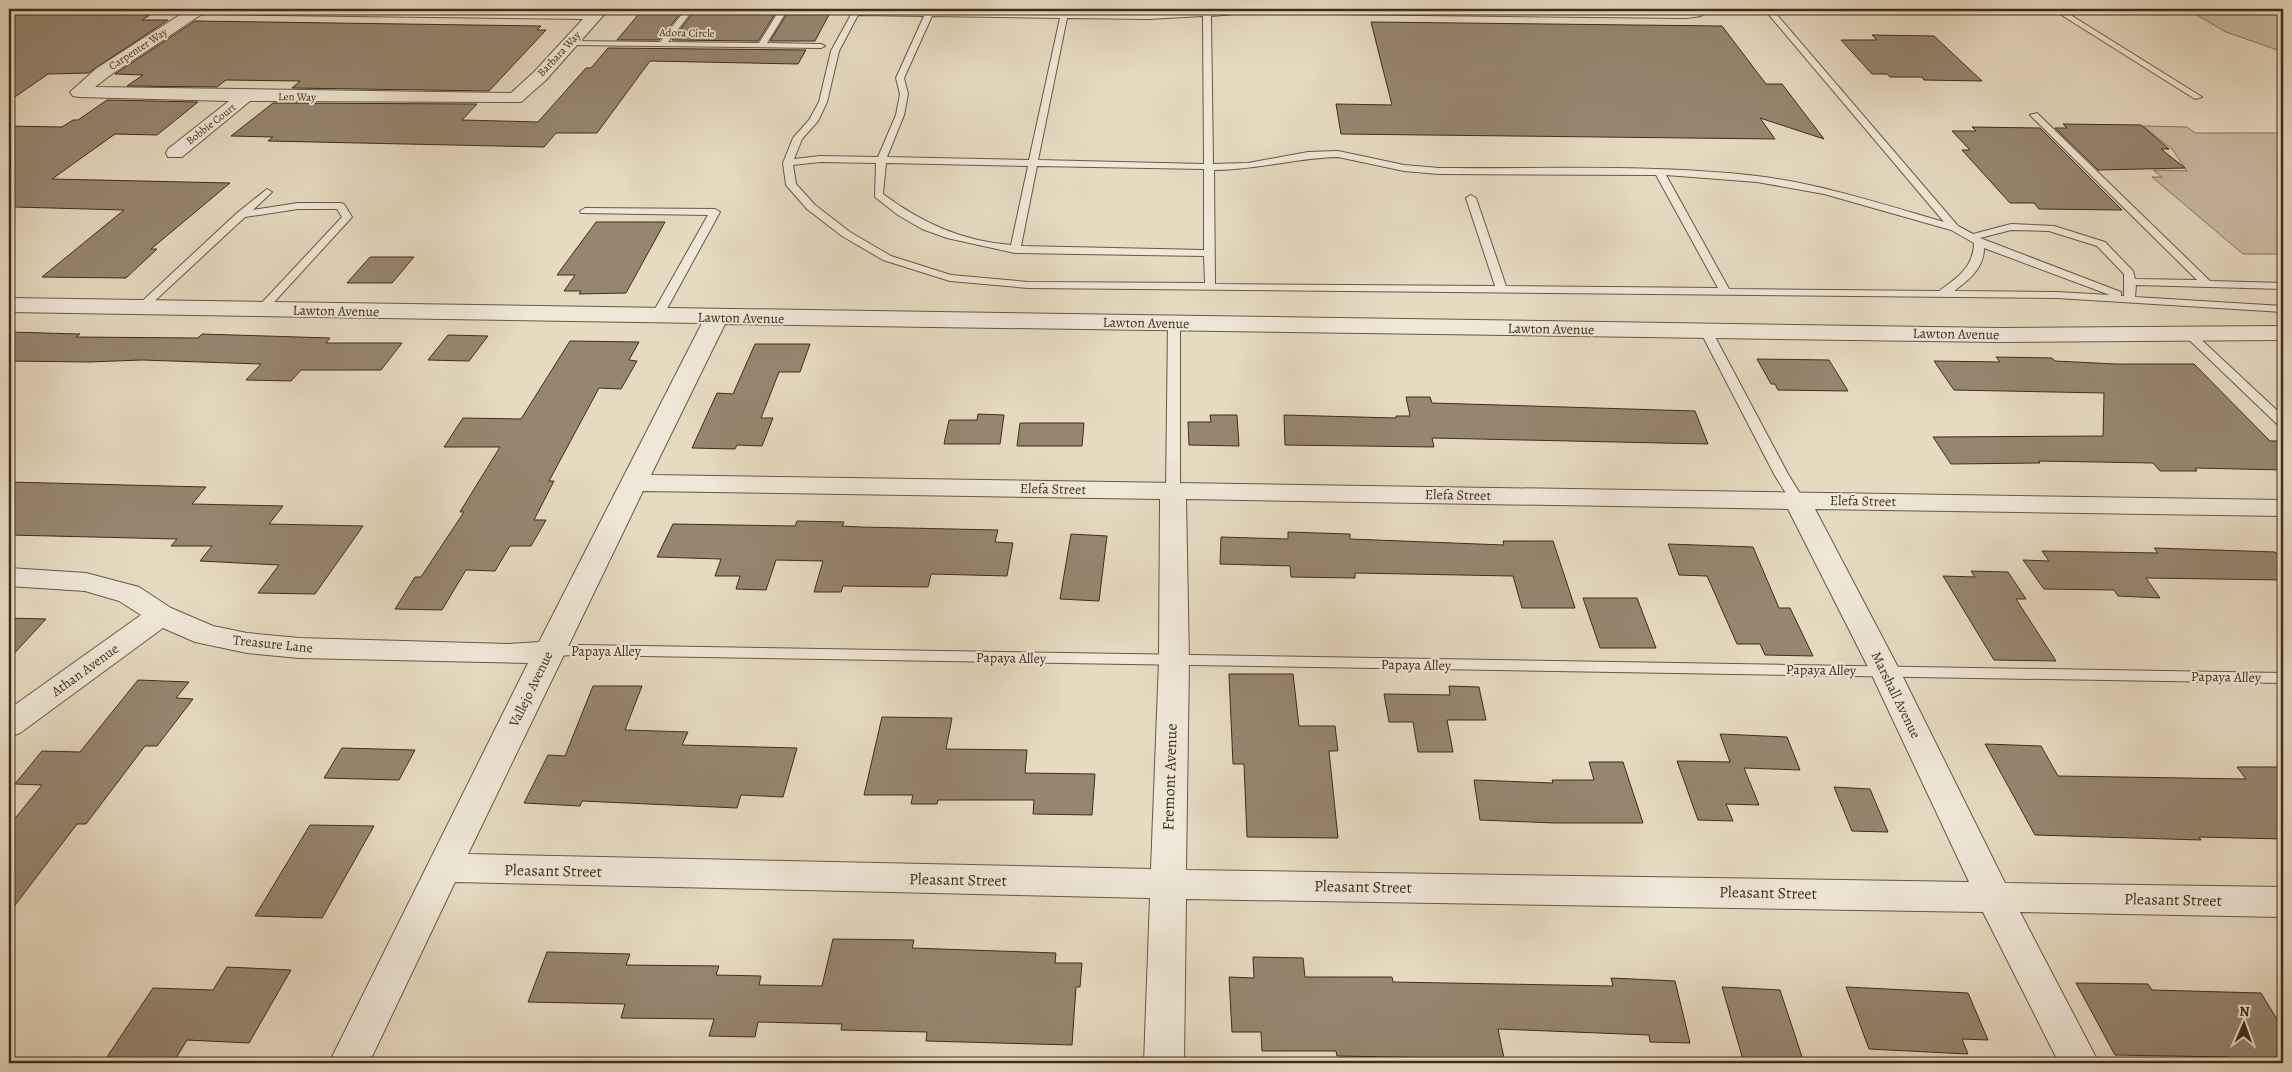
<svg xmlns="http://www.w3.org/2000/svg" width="2292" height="1072" font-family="Alegreya,serif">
  <rect width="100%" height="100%" fill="#e6dac1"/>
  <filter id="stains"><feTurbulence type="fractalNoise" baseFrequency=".004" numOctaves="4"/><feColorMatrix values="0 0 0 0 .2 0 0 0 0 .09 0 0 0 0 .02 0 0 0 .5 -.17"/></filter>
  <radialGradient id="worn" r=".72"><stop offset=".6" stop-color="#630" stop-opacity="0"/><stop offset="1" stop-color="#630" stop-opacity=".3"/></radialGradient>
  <path fill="#cabca5" stroke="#857460" d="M 2186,9 L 2283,9 L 2283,52 L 2226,32 Z
    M 2143,126 L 2187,127 L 2195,133 L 2283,133 L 2283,254 L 2243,254 L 2152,177 L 2162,177 L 2153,170 L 2187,171 L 2172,149 Z"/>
  <path fill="#968671" stroke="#402c1b" d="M 9,9 L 159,9 L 142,20 L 168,20 L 88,73 L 48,74 L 9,101 Z
    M 643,9 L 684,9 L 659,40 L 617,40 Z
    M 696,9 L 778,9 L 758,41 L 672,40 Z
    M 790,9 L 832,9 L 815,41 L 770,41 Z
    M 195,21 L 541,26 L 537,30 L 546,30 L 489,91 L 292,88 L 300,81 L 226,80 L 217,87 L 127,86 L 143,75 L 115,74 Z
    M 1371,22 L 1722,26 L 1766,84 L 1782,84 L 1824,139 L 1760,118 L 1775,139 L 1341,134 L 1336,104 L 1392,105 Z
    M 1872,35 L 1934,36 L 1982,81 L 1924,80 L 1922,77 L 1890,77 L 1887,74 L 1872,74 L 1841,40 L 1877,40 Z
    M 608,48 L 806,50 L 798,64 L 650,61 L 597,133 L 556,133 L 544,147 L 268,141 L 273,137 L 231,136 L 273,103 L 477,104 L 462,120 L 538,122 L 586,68 L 591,68 Z
    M 107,100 L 198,102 L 157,135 L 115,134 L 52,179 L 230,183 L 151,249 L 157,249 L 126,278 L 42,277 L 124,210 L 14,207 L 9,210 L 9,126 L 62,127 L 73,120 L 78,120 Z
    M 2063,124 L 2141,125 L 2169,149 L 2161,149 L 2185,168 L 2098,170 L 2055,128 L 2067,128 Z
    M 1972,127 L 2040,128 L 2122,210 L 2039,209 L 2034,203 L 2010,203 L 1962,150 L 1970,150 L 1952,131 L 1976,131 Z
    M 596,222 L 665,222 L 626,293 L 579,294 L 581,291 L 564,291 L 575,275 L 557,275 Z
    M 370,257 L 414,257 L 392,283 L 347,283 Z
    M 9,332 L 80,334 L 76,337 L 198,338 L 202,334 L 330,338 L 326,343 L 402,343 L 381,370 L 301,370 L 291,381 L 246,380 L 261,364 L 142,360 L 89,362 L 9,361 Z
    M 448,335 L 488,336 L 469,361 L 428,360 Z
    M 570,341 L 639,342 L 629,360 L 637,361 L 621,389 L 599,388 L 549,481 L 554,481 L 534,520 L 546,520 L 531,546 L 510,546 L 495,571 L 466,570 L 442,610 L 395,609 L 415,577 L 421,577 L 464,512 L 460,512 L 500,447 L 444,447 L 463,418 L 521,419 Z
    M 755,344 L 810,344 L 800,372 L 779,372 L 761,418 L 773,418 L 762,446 L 737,445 L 735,449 L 692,448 L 717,393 L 733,394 Z
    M 1996,357 L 2052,358 L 2055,361 L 2116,364 L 2194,364 L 2270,441 L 2283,441 L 2283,470 L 2195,468 L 2197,471 L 2160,471 L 2153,463 L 2039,461 L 2040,463 L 1951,464 L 1933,437 L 2103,436 L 2104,393 L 1954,390 L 1934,361 L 2000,362 Z
    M 1757,359 L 1829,360 L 1848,391 L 1778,390 L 1775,384 L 1771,384 Z
    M 1406,397 L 1430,397 L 1432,403 L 1695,411 L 1708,444 L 1432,438 L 1434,447 L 1285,445 L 1284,415 L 1396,418 L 1396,416 L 1410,416 Z
    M 978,414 L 1004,415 L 1000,444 L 944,444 L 949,420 L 977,420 Z
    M 1210,415 L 1237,415 L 1239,446 L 1189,445 L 1188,422 L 1211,422 Z
    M 1020,423 L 1084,423 L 1082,446 L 1017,446 Z
    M 9,482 L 206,487 L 192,504 L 283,506 L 269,524 L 363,526 L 315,594 L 258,593 L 279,565 L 200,561 L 212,546 L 171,546 L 177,539 L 9,535 Z
    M 797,521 L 844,522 L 842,526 L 860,527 L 998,530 L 995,542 L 1013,543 L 1007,576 L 931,574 L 928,587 L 843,586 L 841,592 L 814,592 L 823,561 L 776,560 L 766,590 L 736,589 L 740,576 L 715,576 L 721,559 L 657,557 L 673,524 L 795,526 Z
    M 1288,532 L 1350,534 L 1350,539 L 1504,545 L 1503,541 L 1553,541 L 1575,608 L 1522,608 L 1513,576 L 1355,573 L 1355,578 L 1291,577 L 1290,566 L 1220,564 L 1221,537 L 1288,539 Z
    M 1071,534 L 1107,536 L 1099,601 L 1060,599 Z
    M 1668,544 L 1753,547 L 1779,608 L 1790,608 L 1813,656 L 1765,655 L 1760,644 L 1737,644 L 1707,576 L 1679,575 Z
    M 2154,548 L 2275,552 L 2283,563 L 2283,580 L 2146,578 L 2160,598 L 2118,596 L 2114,590 L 2044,589 L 2023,560 L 2049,561 L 2042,551 L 2158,553 Z
    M 1971,571 L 2008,572 L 2026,599 L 2016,599 L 2056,661 L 1994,660 L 1943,576 L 1975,577 Z
    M 1583,598 L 1637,598 L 1656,648 L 1600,648 Z
    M 9,618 L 46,619 L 9,659 Z
    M 1229,674 L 1293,674 L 1299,726 L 1335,726 L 1338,751 L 1329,751 L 1338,838 L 1247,837 L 1244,764 L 1233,764 Z
    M 138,680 L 189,682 L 176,698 L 193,699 L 157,746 L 145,746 L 86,824 L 77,824 L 9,913 L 9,826 L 42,785 L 15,784 L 42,751 L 80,752 Z
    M 593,686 L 642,686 L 625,730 L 688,732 L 682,745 L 797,748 L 783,797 L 741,795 L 737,808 L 582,801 L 580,806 L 524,803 L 548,755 L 565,756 Z
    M 1449,686 L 1479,687 L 1486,720 L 1447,720 L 1453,752 L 1418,752 L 1413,722 L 1389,722 L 1384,694 L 1450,695 Z
    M 882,717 L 952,718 L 946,749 L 1027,750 L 1025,773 L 1095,774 L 1092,815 L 1033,814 L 1034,800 L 938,800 L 937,804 L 911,804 L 913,795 L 864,795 Z
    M 1720,734 L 1787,737 L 1800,770 L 1744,768 L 1759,805 L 1726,804 L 1733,821 L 1698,820 L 1677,761 L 1730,762 Z
    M 1985,744 L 2041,746 L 2058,776 L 2246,779 L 2237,767 L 2283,767 L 2283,839 L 2199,837 L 2201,840 L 2035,835 Z
    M 342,748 L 415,750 L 399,780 L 324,778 Z
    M 1589,762 L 1623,762 L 1643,823 L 1555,823 L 1480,820 L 1474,780 L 1553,783 L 1552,780 L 1594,780 Z
    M 1834,787 L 1870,789 L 1888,832 L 1852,831 Z
    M 310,825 L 374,826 L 322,918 L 255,916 Z
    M 833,939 L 914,940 L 912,948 L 1056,953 L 1055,963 L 1082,963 L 1080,987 L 1076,987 L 1072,1045 L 926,1041 L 927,1032 L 841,1030 L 842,1024 L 758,1022 L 755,1037 L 709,1036 L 714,1019 L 621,1018 L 625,1004 L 528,1002 L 547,952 L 630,954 L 626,965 L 719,966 L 716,975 L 761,976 L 759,985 L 822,986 Z
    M 1253,957 L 1303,958 L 1305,977 L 1392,977 L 1393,982 L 1613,986 L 1611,978 L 1675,981 L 1690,1043 L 1650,1042 L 1649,1035 L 1498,1029 L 1505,1063 L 1449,1063 L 1448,1058 L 1337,1056 L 1336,1051 L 1262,1051 L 1261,1032 L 1232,1032 L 1229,977 L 1254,978 Z
    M 227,967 L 291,970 L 249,1043 L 187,1040 L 173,1063 L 103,1063 L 153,988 L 213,990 Z
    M 2076,983 L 2148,984 L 2152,990 L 2261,993 L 2283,1029 L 2283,1063 L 2232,1063 L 2228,1057 L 2115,1055 Z
    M 1722,987 L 1780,990 L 1804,1063 L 1744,1063 Z
    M 1846,987 L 1968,993 L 1988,1040 L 1962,1039 L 1968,1054 L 1869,1049 Z"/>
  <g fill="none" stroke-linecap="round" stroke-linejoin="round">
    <g stroke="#6a5844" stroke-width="2">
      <path id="service" d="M 686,9 L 694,9 L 668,42 L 759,43 L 780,9 L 788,9 L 767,43 L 821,44 L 825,46 L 821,48 L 569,45 L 565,43 L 569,41 L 660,42 Z
        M 854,9 L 1148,15 L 1247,9 L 1602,14 L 1599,9 L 1607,9 L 1610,14 L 1686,14 L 1696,12 L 1695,9 L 1703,9 L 1705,11 L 1701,16 L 1686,18 L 1248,13 L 1211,16 L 1213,164 L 1248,163 L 1308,152 L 1338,151 L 1404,165 L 1439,168 C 1544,169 1652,164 1757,176 C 1821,184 1882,204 1944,222 L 1764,9 L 1772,9 L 1958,226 L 1973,234 L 2011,224 L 2054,226 L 2105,242 L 2133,271 L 2135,279 L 2197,280 L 2030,115 L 2037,113 L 2210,281 L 2283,283 L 2283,289 L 2136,285 L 2135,297 L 2283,306 L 2283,312 L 2057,298 L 1028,288 L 950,281 L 883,260 L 842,236 L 807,209 L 786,185 L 783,163 L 793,138 L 809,120 L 819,102 L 831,51 ZM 858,15 L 924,16 L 896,78 L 900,94 L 896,115 L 878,157 L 820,156 L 794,159 L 802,139 L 818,121 L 827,102 L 839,51 ZM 932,16 L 1060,18 L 1029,160 L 887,157 L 904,115 L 908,94 L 904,78 ZM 1203,16 L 1204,164 L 1038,160 L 1067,18 L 1148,19 ZM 1338,157 L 1404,171 L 1439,174 L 1656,175 L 1718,288 L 1506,286 L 1476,198 L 1471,195 L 1466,198 L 1495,286 L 1215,284 L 1214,170 C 1256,170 1296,158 1338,157 ZM 820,162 L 876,163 L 875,197 L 898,215 L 922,229 L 947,238 L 1015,253 L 1204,256 L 1205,283 L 1028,282 L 951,275 L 891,256 L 850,232 L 815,205 L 796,184 L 793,165 ZM 886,163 L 1028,166 L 1011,245 C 962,241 922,223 883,194 ZM 1037,166 L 1204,169 L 1204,250 L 1021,246 ZM 1666,175 L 1757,182 L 1824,194 L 1951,230 L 1974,243 C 1973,268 1958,277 1939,291 L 1729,289 ZM 2011,230 L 2049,231 L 2097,246 L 2124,274 L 2124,296 L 2121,296 L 2121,292 L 1980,238 ZM 1984,248 L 2110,295 L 2057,292 L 1954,291 C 1969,280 1984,268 1984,248 Z
        M 2052,9 L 2061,9 L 2202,97 L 2195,99 Z
        M 267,189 L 272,192 L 253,210 L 298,203 L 340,203 L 344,204 L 352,217 L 266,311 L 262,312 L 256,309 L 342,217 L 337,209 L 298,209 L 245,217 L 146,309 L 138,309 L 138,305 L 237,213 Z
        M 585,208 L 715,209 L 720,212 L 663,316 L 657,319 L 651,316 L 708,215 L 581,213 L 580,211 Z
        M 1174,320 L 1180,323 L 1180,491 L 1173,495 L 1166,491 L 1168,323 Z
        M 1706,328 L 1712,331 L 1788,474 L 1804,500 L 1802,503 L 1792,503 L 1774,474 L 1700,331 Z
        M 2187,329 L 2191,330 L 2283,416 L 2283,427 L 2279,426 L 2183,334 L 2181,332 Z
        M 581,645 L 2283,673 L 2283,683 L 581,655 L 544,656 L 541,652 L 544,648 Z"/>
    </g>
    <g stroke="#6a5844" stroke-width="2">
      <path id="minor" d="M 189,9 L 591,10 L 609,9 L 546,80 L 521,102 L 250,101 L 182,157 L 168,157 L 166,153 L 168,149 L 229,101 L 79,97 L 73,96 L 70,92 L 97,68 ZM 202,14 L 583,19 L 534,72 L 511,93 L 95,87 L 109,76 Z
        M 9,298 L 1999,328 L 2283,326 L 2283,340 L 1999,342 L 725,324 L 651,475 L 2283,500 L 2283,516 L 1815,509 L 1900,671 L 2005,883 L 2283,887 L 2283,917 L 2020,912 L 2099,1063 L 2059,1063 L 1983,912 L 1186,899 L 1184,1063 L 1144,1063 L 1150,898 L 455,882 L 369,1063 L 329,1063 L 528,663 L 299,658 L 247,653 L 195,642 L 163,628 L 20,733 L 9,737 L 9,709 L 141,615 L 119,601 L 85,591 L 9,586 L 9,568 L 86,573 L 139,587 L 171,608 L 213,626 L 247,633 L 299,638 L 508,644 L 539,642 L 702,323 L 9,312 ZM 643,491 L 1160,499 L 1159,661 L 1151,869 L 468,854 ZM 1186,499 L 1788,509 L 1870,671 L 1969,882 L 1186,870 L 1189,661 Z"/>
    </g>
    <use href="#service" fill="#efe7d7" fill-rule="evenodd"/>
    <use href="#minor" fill="#efe7d7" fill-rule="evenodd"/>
  </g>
  <g text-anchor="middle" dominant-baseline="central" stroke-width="4" stroke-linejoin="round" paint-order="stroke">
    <g font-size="11" fill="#402c1b" stroke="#efe7d7">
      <text transform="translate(687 33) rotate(1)">Adora Circle</text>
      <text transform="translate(138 49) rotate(-33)">Carpenter Way</text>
      <text transform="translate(559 54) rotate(-47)">Barbara Way</text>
      <text transform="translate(297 97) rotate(1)">Len Way</text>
      <text transform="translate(211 124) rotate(-38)">Bobbie Court</text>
    </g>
    <g font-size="14" fill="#402c1b" stroke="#efe7d7">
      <text transform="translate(336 311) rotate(1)">Lawton Avenue</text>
      <text transform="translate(741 318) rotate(1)">Lawton Avenue</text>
      <text transform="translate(1146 323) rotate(1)">Lawton Avenue</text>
      <text transform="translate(1551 329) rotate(1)">Lawton Avenue</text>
      <text transform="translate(1956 334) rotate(1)">Lawton Avenue</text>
      <text transform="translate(1053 489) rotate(1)">Elefa Street</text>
      <text transform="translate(1458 495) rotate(1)">Elefa Street</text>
      <text transform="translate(1863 501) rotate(1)">Elefa Street</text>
      <text transform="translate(273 644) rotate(6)">Treasure Lane</text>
      <text x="606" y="651">Papaya Alley</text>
      <text transform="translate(1011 658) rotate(1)">Papaya Alley</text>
      <text transform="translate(1416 665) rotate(1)">Papaya Alley</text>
      <text transform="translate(85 670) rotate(-36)">Athan Avenue</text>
      <text transform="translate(1821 670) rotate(1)">Papaya Alley</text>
      <text transform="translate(2226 677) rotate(1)">Papaya Alley</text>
      <text transform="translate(531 689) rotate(-64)">Vallejo Avenue</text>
      <text transform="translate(1896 695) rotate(64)">Marshall Avenue</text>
    </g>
    <g font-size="16" fill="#402c1b" stroke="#efe7d7">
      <text transform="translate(1170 777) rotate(-88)">Fremont Avenue</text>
      <text transform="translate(553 871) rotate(1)">Pleasant Street</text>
      <text transform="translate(958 880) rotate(1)">Pleasant Street</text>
      <text transform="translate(1363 887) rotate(1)">Pleasant Street</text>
      <text transform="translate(1768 893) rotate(1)">Pleasant Street</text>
      <text transform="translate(2173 900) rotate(1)">Pleasant Street</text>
    </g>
  </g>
  <rect width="2292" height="1072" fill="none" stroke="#e6dac1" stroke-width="30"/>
  <rect x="10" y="10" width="2272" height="1052" fill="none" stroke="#402c1b" stroke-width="2.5"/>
  <rect x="15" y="15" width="2262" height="1042" fill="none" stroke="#402c1b"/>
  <g transform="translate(2244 1024) rotate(2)" stroke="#efe7d7" stroke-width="4" paint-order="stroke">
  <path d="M0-4L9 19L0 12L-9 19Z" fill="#402c1b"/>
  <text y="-8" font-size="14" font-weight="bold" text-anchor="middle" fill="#402c1b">N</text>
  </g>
  <rect width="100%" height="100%" filter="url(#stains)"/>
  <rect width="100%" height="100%" fill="url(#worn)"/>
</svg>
